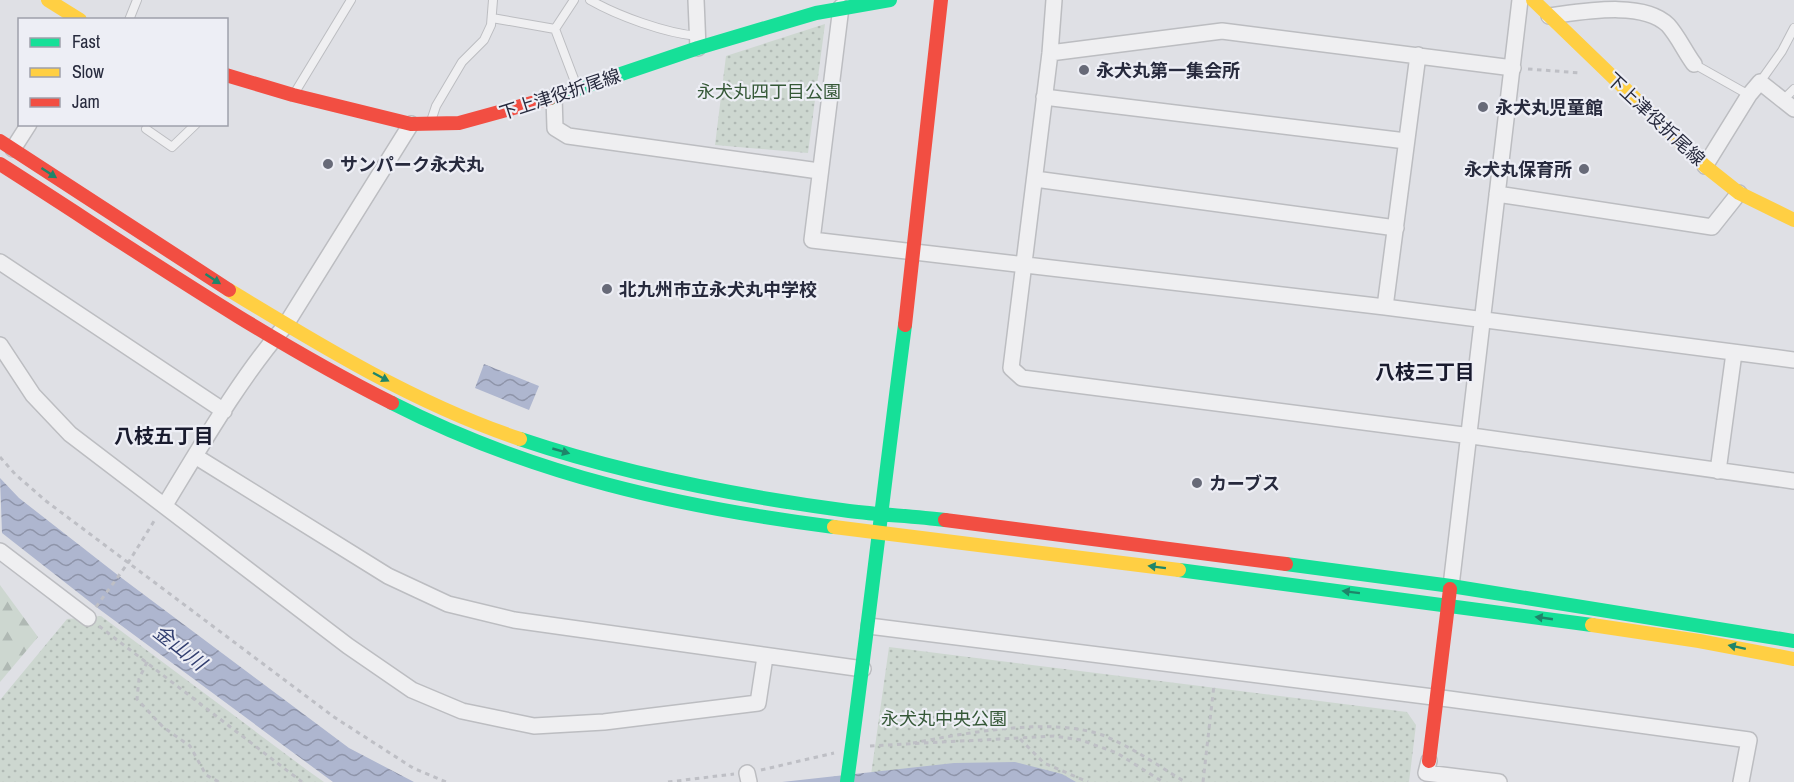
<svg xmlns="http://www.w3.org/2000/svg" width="1794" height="782" font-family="'Archivo Narrow','Noto Sans JP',sans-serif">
  <defs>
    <pattern id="green-dots" width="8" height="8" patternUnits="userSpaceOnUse" patternTransform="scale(1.5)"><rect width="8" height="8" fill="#cdd7d0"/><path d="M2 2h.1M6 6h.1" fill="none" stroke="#b0b9b4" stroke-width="1.8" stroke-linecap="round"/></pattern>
    <pattern id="forest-firs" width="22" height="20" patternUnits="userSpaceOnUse" patternTransform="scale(1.5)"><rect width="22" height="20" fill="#cdd7d0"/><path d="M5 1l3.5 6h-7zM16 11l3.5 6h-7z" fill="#b0b9b4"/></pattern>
    <pattern id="water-waves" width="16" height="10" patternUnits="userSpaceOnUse" patternTransform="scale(1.5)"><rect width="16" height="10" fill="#aeb6cf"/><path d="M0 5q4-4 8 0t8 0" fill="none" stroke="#8e94a9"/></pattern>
  </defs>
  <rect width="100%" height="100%" fill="#dfe0e5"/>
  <path fill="url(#green-dots)" d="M 825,24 L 808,153 L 715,145 L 726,56 Z
    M 101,616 L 307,770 L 324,782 L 0,782 L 0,700 L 67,619 Z
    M 889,647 L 1407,712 L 1416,725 L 1409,782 L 870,782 Z"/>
  <path fill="url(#forest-firs)" d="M 0,585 L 38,637 L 0,682 Z"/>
  <path fill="url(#water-waves)" d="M 484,364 L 539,386 L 529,410 L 475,388 Z
    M 0,478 L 19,498 L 119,576 L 349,748 L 414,782 L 333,782 L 314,768 L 99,609 L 2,533 Z
    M 1015,762 L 1062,774 L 1076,782 L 782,782 L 954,763 Z"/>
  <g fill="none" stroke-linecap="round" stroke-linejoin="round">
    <g stroke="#bcbdc1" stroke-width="10">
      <path id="lane" d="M 590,0 C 618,16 665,33 697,36
        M 492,18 L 555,29 L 577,87
        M 129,20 L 137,0
        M 555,29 L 574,0
        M 1694,64 L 1749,95
        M 1760,82 L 1782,51 L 1794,28
        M 294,94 L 351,0
        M 1783,100 L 1794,89
        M 431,121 L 436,106 L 462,62 L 484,40 L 491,25 L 493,0
        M 146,129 L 172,147 L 196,124"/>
    </g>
    <g stroke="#bcbdc1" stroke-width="18">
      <path id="street" d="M 696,0 L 698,48
        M 1054,0 L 1050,53 L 1011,368 L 1022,378 L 1479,437 L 1794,481
        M 841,7 L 812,240 L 1385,307 L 1794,360
        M 1549,16 C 1581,12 1643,0 1668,25 C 1678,36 1685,52 1694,64
        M 1050,53 L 1222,31 L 1513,68
        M 554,97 L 555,128 L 568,136 L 819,171
        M 1044,97 L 1406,141
        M 13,149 L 29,124
        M 1705,166 L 1749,95 L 1760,82 L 1794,109
        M 1035,179 L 1396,228
        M 1497,194 L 1712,227 L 1739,193
        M 0,262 L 224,411
        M 1385,307 L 1418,55
        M 0,345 L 33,395 L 70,434 L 348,646 L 412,690 L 462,711 L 534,726 L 604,722 L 758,703 L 765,657
        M 195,456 L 388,576 L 448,604 L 514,620 L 863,669
        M 1718,471 L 1734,353
        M 165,505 C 201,446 240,378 285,326 L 411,124
        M 0,551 L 88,618
        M 1451,586 L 1520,0
        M 869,626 L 1449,699 L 1749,740 L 1741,782
        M 1429,761 L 1426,773 L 1499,782
        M 747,773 L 749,782"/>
    </g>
    <path stroke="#bebfc5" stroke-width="3" stroke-dasharray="4.5 4.5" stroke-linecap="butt" d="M 1528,69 L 1581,73
      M 0,457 L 15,474 L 46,501 L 334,717 L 413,768 L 446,782
      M 96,607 L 128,563 L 156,518
      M 99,626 L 302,782
      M 147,662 L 139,679 L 137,699 L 163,727 L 190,746 L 206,775 L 219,782
      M 1020,739 L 1044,763 L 1088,782
      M 913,743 C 966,733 1054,716 1105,736 C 1133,748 1159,766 1185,782
      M 870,746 L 1054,736 L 1081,740 L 1117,753 L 1163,782
      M 761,770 L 834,753
      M 668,782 L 734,774
      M 1203,782 L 1214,685"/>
    <use href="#lane" stroke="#efeff1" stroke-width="8"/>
    <use href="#street" stroke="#efeff1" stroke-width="15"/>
    <path stroke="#16e098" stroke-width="14" d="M 550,98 L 698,48 L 816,13 L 890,0
      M 392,403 C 533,475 678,507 834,527
      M 520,439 C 627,475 737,496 849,511 C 881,515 913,516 945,520
      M 1286,564 L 1451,586 L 1794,641
      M 1179,570 L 1592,625
      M 847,782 C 868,630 885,477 905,325"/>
    <path stroke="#ffcf43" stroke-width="14" d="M 48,0 L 80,20
      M 1533,0 L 1705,166 L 1739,193 L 1794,220
      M 229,290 C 321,346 416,404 520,439
      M 834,527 L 1179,570
      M 1592,625 L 1699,641 L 1794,659"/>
    <path stroke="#f24e42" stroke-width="14" d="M 226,75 L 293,95 L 411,124 L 459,123 L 550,98
      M 0,141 L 229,290
      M 0,164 C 129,246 255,334 392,403
      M 905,325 L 941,0
      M 945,520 L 1286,564
      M 1429,761 L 1450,589"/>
  </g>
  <defs><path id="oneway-solid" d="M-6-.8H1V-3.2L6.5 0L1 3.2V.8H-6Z" transform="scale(1.5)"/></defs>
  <g fill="#1e856a">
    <use href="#oneway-solid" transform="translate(49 173) rotate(33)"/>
    <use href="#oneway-solid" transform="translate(213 279) rotate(33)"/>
    <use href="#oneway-solid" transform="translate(381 377) rotate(28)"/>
    <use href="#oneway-solid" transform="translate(561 451) rotate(16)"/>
    <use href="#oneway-solid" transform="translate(1157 567) rotate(-173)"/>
    <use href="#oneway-solid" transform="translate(1351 592) rotate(-173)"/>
    <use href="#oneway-solid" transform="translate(1544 618) rotate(-172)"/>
    <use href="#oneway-solid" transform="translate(1737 647) rotate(-168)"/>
  </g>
  <g fill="#676a78" stroke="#edeef5" stroke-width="2">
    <circle cx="1084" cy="70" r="6"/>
    <circle cx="1483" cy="107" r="6"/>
    <circle cx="328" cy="164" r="6"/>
    <circle cx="1584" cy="169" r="6"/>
    <circle cx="607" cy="289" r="6"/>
    <circle cx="1197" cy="483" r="6"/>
  </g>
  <g text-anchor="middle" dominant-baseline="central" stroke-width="4.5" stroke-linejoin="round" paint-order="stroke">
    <g font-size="18" font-weight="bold" fill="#272a3d" stroke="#edeef5" text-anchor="start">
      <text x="1096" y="70">永犬丸第一集会所</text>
      <text x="1495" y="107">永犬丸児童館</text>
      <text x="340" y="164">サンパーク永犬丸</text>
      <text x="1572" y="169" text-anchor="end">永犬丸保育所</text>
      <text x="619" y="289">北九州市立永犬丸中学校</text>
      <text x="1209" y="483">カーブス</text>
    </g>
    <g font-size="18" fill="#355837" stroke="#edeef5">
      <text x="769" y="91">永犬丸四丁目公園</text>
      <text x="944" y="718">永犬丸中央公園</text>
    </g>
    <g font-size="18" fill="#272a3d" stroke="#edeef5">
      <text transform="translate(560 94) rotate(-18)">下上津役折尾線</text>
      <text transform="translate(1656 119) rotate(43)">下上津役折尾線</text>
    </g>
    <g font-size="20" font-weight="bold" fill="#191b2e" stroke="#edeef5">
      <text x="1425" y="371">八枝三丁目</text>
      <text x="164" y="435">八枝五丁目</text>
    </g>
    <g font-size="20" font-style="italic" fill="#323f70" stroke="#edeef5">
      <text transform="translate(180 647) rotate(38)">金山川</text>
    </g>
  </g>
  <rect x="18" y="18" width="210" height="108" fill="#edeef5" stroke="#9ea0ab" stroke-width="1.5"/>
  <rect x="30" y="38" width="30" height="9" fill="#16e098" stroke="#9ea0ab" stroke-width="1.5"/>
  <text x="72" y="48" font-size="18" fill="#272a3d">Fast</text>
  <rect x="30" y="68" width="30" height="9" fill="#ffcf43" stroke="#9ea0ab" stroke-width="1.5"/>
  <text x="72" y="78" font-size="18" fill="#272a3d">Slow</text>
  <rect x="30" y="98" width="30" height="9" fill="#f24e42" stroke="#9ea0ab" stroke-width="1.5"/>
  <text x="72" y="108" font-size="18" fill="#272a3d">Jam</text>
</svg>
